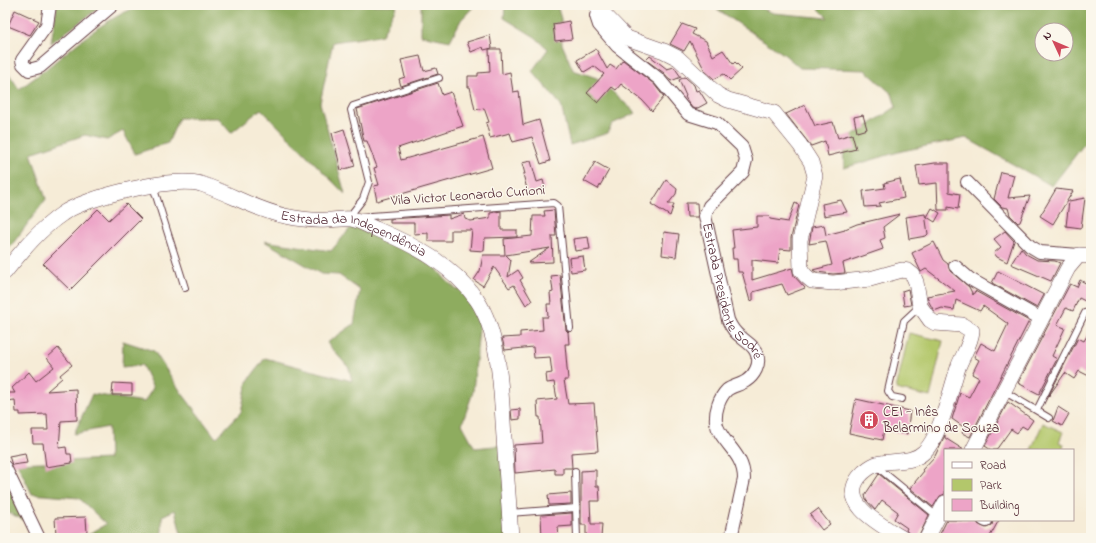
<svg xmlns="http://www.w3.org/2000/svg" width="1096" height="543" font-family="'Indie Flower',sans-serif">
  <rect width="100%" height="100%" fill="#fbf7ec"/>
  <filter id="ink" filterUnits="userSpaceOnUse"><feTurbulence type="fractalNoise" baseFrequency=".025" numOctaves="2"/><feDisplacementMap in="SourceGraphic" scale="8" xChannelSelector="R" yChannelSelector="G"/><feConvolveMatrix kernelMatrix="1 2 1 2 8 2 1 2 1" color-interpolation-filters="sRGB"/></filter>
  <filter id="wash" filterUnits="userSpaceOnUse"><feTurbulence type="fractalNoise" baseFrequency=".012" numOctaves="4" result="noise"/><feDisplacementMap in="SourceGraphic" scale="16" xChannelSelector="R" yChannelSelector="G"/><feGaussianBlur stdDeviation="0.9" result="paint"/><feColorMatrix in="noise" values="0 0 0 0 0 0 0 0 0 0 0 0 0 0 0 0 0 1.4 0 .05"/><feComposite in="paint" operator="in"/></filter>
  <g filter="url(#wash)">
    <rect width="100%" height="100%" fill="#f6ecd7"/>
    <path fill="#b3c76b" stroke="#7e734b" d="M 909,333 L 943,341 L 930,397 L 896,389 Z
      M 1043,423 L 1063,432 L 1059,442 L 1064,444 L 1062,450 L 1031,450 Z"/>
    <path fill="#8eac5f" stroke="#6c6645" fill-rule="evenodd" d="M 57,5 L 103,5 L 51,43 Z
      M 153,5 L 397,5 L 382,35 L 333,42 L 320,103 L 345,194 L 261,109 L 231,133 L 218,118 L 179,118 L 168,143 L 135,154 L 123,131 L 107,140 L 85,135 L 31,153 L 46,199 L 5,254 L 5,72 L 9,74 L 19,89 C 57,64 89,27 132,9 C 138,6 146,6 153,5 Z
      M 421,5 L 475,5 L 461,20 L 450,41 L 421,35 Z
      M 505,5 L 557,5 L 561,19 L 562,44 L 573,70 L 597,78 L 636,113 L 612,124 L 608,133 L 570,145 L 561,105 L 532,71 L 548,49 L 535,37 L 504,18 Z
      M 716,5 L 754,5 L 773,13 L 828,18 L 815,5 L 1091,5 L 1091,135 L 1052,186 L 966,138 L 902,151 L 844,168 L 843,142 L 896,107 L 892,94 L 865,70 L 800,68 L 785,55 L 717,9 ZM 1042,30 L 1066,30 L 1066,54 L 1042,54 Z
      M 353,225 L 427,257 L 446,280 L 457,290 L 461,288 L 480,318 L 473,392 L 462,424 L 475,448 L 504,445 L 509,538 L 182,538 L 175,510 L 162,516 L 162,538 L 83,538 L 106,524 L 79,498 L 32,494 L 17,463 L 109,459 L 108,427 L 74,434 L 92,394 L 144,402 L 153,388 L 142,365 L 122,367 L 123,341 L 154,351 L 181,392 L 216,438 L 241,412 L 247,382 L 265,358 L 352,381 L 349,368 L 327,343 L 354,324 L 360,290 L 339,275 L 321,274 L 264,241 L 331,251 Z
      M 5,482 L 28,522 L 5,511 Z"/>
    <g id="blocks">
      <path fill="#eda4c7" d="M 15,10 L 39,21 L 30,35 L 8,26 Z
        M 569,21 L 572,39 L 555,41 L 553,24 Z
        M 682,24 L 695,29 L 692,34 L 706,41 L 713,56 L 723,50 L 733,64 L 735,62 L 742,69 L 730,80 L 724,74 L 714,79 L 705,71 L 690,41 L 684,51 L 670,44 Z
        M 490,35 L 492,48 L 484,50 L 483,47 L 471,52 L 467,42 Z
        M 489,49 L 501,49 L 502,74 L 510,72 L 513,92 L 519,91 L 523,125 L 539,120 L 550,161 L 541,164 L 532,137 L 513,142 L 510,133 L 490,138 L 486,123 L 489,122 L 484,108 L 475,110 L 470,87 L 468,87 L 468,76 L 478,76 L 478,73 L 490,72 Z
        M 596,49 L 607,69 L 610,65 L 616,69 L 623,60 L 654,84 L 664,97 L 652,111 L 642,100 L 621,84 L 616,90 L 612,87 L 598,103 L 587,93 L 604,74 L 594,66 L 584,72 L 577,60 Z
        M 420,56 L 424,71 L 436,68 L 438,74 L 401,86 L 399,79 L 405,77 L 401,60 Z
        M 650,56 L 667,69 L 674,67 L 681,77 L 671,81 L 664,73 L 646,60 Z
        M 685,77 L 694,85 L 696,91 L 699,90 L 707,103 L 696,109 L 692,108 L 685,97 L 686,96 L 679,80 Z
        M 438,83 L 442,95 L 451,92 L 463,126 L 398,148 L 401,160 L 483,137 L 492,168 L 377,201 L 374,186 L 379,185 L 374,168 L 377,167 L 367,141 L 364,141 L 357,109 Z
        M 805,105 L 815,126 L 833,122 L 838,138 L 852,134 L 856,149 L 828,156 L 825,141 L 811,146 L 786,114 Z
        M 863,115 L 867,129 L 857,132 L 854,117 Z
        M 344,129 L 355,166 L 341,170 L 332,133 Z
        M 531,161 L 537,182 L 543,180 L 545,188 L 528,193 L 523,174 L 525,174 L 522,163 Z
        M 595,162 L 609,170 L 598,189 L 584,181 Z
        M 935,163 L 949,163 L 949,192 L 960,194 L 958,209 L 948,207 L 948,210 L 938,210 L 937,183 L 919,185 L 916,166 Z
        M 1001,172 L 1014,175 L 1008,198 L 1030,196 L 1020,222 L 1018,223 L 1010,215 L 1008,208 L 1002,207 L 994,199 Z
        M 900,179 L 904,198 L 879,203 L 881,206 L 865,207 L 863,191 L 885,188 L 884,183 Z
        M 666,180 L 677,189 L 676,194 L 668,204 L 674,204 L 670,216 L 651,204 Z
        M 1056,189 L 1073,191 L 1053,224 L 1040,216 Z
        M 1085,198 L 1081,228 L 1066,226 L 1069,201 Z
        M 841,200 L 847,212 L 824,216 L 822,204 Z
        M 686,203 L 697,203 L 698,217 L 687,217 Z
        M 795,203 L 799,205 L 791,238 L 791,250 L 780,249 L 778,263 L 752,260 L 752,280 L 792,268 L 794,276 L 805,288 L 787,295 L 782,284 L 753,292 L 753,300 L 750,301 L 742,272 L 738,272 L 737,259 L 733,259 L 732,248 L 734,248 L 732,230 L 757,227 L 757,216 L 769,216 L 770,219 L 788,222 Z
        M 126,204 L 141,219 L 70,290 L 43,264 L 98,209 L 109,220 Z
        M 932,208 L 940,213 L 935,222 L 927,217 Z
        M 554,210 L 556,236 L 552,236 L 553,262 L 528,263 L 550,248 L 506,255 L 511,260 L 508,277 L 518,270 L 523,278 L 520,280 L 532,301 L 526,305 L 514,285 L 509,288 L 494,267 L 483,286 L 474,280 L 480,271 L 483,255 L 505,255 L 504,239 L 532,236 L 533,216 L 545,216 L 544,211 Z
        M 501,211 L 501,230 L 517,230 L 517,237 L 485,238 L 484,251 L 470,250 L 472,230 L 451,230 L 451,241 L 428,241 L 428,233 L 414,234 L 414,223 L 390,223 L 390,219 L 449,215 L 449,219 L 464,214 L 465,219 L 471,221 L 490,218 L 490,213 Z
        M 900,214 L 883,227 L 885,238 L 880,240 L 883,249 L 843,263 L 845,273 L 833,274 L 816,272 L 813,270 L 832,265 L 826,241 L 809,244 L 812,227 L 824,225 L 826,235 L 845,230 L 845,229 L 857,224 Z
        M 925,214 L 928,234 L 926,236 L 909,239 L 906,217 Z
        M 1005,231 L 1014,241 L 1007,262 L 997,257 L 994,253 L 1001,247 L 994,239 Z
        M 664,232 L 679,234 L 676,257 L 662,255 Z
        M 588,237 L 590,249 L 575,251 L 573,239 Z
        M 934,242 L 943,260 L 948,264 L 950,271 L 969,287 L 973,295 L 975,291 L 1029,321 L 970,437 L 962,433 L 965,428 L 952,419 L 960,393 L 969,397 L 979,378 L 972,374 L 979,360 L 974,357 L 981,343 L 995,351 L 1008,324 L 983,306 L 980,311 L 956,300 L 954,310 L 942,308 L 934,311 L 929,302 L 927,296 L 955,291 L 926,269 L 921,272 L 912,253 Z
        M 1021,248 L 1026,254 L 1037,260 L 1055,261 L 1060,263 L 1051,281 L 1011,264 Z
        M 583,256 L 585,270 L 571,272 L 569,258 Z
        M 998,271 L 1044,295 L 1037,308 L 992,283 Z
        M 560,275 L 566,330 L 568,332 L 569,344 L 565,344 L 568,380 L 564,380 L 568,404 L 594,403 L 598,451 L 571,453 L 572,468 L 563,468 L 563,474 L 555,474 L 555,469 L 515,473 L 514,445 L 542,443 L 540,417 L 538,417 L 537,401 L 557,399 L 554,382 L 547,383 L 546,374 L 552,373 L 550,357 L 534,358 L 533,347 L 505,350 L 502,338 L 520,337 L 520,332 L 543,330 L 542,317 L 548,317 L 547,304 L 551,304 L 550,293 L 553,292 L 551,276 Z
        M 1080,280 L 1091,286 L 1091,304 L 1079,298 L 1073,311 L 1066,308 L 1057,325 L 1065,328 L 1052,356 L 1057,359 L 1039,394 L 1018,383 L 1070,284 L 1077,287 Z
        M 908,289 L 911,305 L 904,306 L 902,291 Z
        M 1091,329 L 1091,377 L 1079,371 L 1074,379 L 1065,373 L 1048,397 L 1078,338 L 1084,341 Z
        M 58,348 L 72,365 L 60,375 L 62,378 L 47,391 L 76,389 L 77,420 L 61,421 L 59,448 L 66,447 L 67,454 L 71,454 L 72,463 L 46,467 L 43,443 L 33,443 L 32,430 L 48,430 L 47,414 L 20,415 L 20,412 L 16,412 L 15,400 L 5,401 L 5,393 L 15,393 L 12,388 L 29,372 L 36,381 L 54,367 L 47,358 Z
        M 113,383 L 132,384 L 132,395 L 112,395 Z
        M 856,399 L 910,411 L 907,434 L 884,430 L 882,440 L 849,433 Z
        M 1008,402 L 1033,420 L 1027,429 L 1022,426 L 1017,433 L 1011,429 L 996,450 L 991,450 L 985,446 Z
        M 1058,407 L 1069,414 L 1062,426 L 1053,421 Z
        M 520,409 L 520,419 L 512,420 L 511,410 Z
        M 945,435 L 945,438 L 964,450 L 945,450 L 945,494 L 940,496 L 933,507 L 910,488 L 924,471 L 922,470 L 935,456 Z
        M 25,453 L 27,463 L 12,465 L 9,456 Z
        M 596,470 L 596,486 L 599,486 L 600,501 L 590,501 L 591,524 L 602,524 L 601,538 L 586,537 L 586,525 L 581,525 L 581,471 Z
        M 879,474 L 929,515 L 918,538 L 911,537 L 906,530 L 907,528 L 894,519 L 898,512 L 882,500 L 875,510 L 866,500 L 865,495 Z
        M 571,493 L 571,504 L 549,505 L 548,495 Z
        M 818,509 L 830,524 L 822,530 L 810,515 Z
        M 572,513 L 572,526 L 558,527 L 559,538 L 542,538 L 541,515 Z
        M 86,517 L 87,533 L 79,534 L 79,537 L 60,538 L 59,535 L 56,535 L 55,518 Z
        M 947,520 L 977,520 L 978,524 L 986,528 L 992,525 L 993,520 L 999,520 L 989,538 L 938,538 Z"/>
    </g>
  </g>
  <g filter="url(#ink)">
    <use href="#blocks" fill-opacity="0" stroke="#643e45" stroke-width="1"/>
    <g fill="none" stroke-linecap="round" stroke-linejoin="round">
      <g stroke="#643e45" stroke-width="8">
        <path id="service" d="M 153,186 L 185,288
          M 349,217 L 363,199 L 369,182 L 351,110 L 353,106 L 439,78
          M 357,217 L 554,203 L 558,206 L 570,328
          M 1005,392 L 1034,409 L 1038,408 L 1085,313
          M 902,399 L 892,397 L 888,391 L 904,321 L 920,306
          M 1034,409 L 1049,418
          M 876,466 L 937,516
          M 575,471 L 576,508
          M 509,513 L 576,508 L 577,538"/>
      </g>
      <g stroke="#643e45" stroke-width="14">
        <g id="minor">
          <path d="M 50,5 L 47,25 L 22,60 L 23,64 L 29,70 L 40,67 L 113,5"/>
          <path id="s1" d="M 598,8 L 596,16 L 599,25 L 617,46 L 659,79 L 688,114 L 717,123 L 742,147 L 746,160 L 743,172 L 709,206 L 705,216 L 728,320 C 731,327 735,333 741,337 C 747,343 755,346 757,355 C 761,364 754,376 746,381 C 740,385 732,386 727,390 C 719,398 715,411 716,422 C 719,442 744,452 744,479 L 731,538"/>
          <path d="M 967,182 L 1030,246 L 1040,252 L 1079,255"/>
          <path d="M 955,266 L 970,279 L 1041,319"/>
          <path d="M 5,467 L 39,538"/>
          <path d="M 984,520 L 986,521"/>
        </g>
      </g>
      <g stroke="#643e45" stroke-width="16">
        <g id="tertiary">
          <path d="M 598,5 L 598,8 L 627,38 L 664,51 L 678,58 L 718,95 L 728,100 L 774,113 L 800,145 L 811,162 L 815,176 L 800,240 L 801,270 L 806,276 L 812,281 L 833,283 L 870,279 L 902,270 L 908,271 L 913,275 L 916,282 L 920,306 L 930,320 L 935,323 L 962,325 L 972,331 C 971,343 964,353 959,365 C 951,387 941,436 924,452 C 913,463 896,460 881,463 C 873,464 864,471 859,477 C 838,505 884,526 902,538"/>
          <path id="s2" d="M 5,272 C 21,252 40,229 62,214 C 85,197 173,176 201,184 C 229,193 256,210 285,216 C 299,219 313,221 327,220 C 335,220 343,218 351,219 C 359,220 368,226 376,229 C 414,245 453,265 477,300 C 501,336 501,395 504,437 C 506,470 509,504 511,538"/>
          <path d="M 973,450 L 1068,268 L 1079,255 L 1091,256"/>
          <path d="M 927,538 L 945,503"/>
        </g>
      </g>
      <use href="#service" stroke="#fff" stroke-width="6"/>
      <use href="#minor" stroke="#fff" stroke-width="12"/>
      <use href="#tertiary" stroke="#fff" stroke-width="15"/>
    </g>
  </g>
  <defs>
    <g id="building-disc" transform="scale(1)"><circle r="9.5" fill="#d1495b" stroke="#fbf7ec"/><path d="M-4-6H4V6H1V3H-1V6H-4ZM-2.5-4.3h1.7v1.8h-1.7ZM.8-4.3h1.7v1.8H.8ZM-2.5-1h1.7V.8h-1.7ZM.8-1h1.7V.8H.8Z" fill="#fff"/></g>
  </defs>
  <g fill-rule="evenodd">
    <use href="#building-disc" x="869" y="420"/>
  </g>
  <g text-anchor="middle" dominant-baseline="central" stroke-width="3" stroke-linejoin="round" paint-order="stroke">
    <g font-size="14" fill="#4a1f2b" stroke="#fbf7ec">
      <text transform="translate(468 196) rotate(-4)">Vila Victor Leonardo Curioni</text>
      <text stroke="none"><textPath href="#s2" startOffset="388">Estrada da Independência</textPath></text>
      <text stroke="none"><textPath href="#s1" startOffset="376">Estrada Presidente Sodré</textPath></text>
    </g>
    <g font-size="14" fill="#4a1f2b" stroke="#fbf7ec" text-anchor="start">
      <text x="883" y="412">CEI - Inês<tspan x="883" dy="16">Belarmino de Souza</tspan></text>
    </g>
  </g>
  <rect width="1096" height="543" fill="none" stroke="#fbf7ec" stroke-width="20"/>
  <rect x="944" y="449" width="130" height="72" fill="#fbf7ec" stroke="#b4a19f"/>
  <rect x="952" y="462" width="20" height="6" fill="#ffffff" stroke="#b4a19f"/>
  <text x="980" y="469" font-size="12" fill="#4a1f2b">Road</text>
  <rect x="952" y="479" width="20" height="12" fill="#b3c76b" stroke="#b4a19f"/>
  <text x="980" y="489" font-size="12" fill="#4a1f2b">Park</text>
  <rect x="952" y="499" width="20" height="12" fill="#eda4c7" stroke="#b4a19f"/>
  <text x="980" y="509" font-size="12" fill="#4a1f2b">Building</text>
  <g transform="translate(1054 42) rotate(314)"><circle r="19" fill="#fbf7ec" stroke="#b4a19f"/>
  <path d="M0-3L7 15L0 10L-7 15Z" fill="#d1495b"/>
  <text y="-6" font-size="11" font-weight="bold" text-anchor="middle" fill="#4a1f2b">N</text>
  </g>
</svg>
